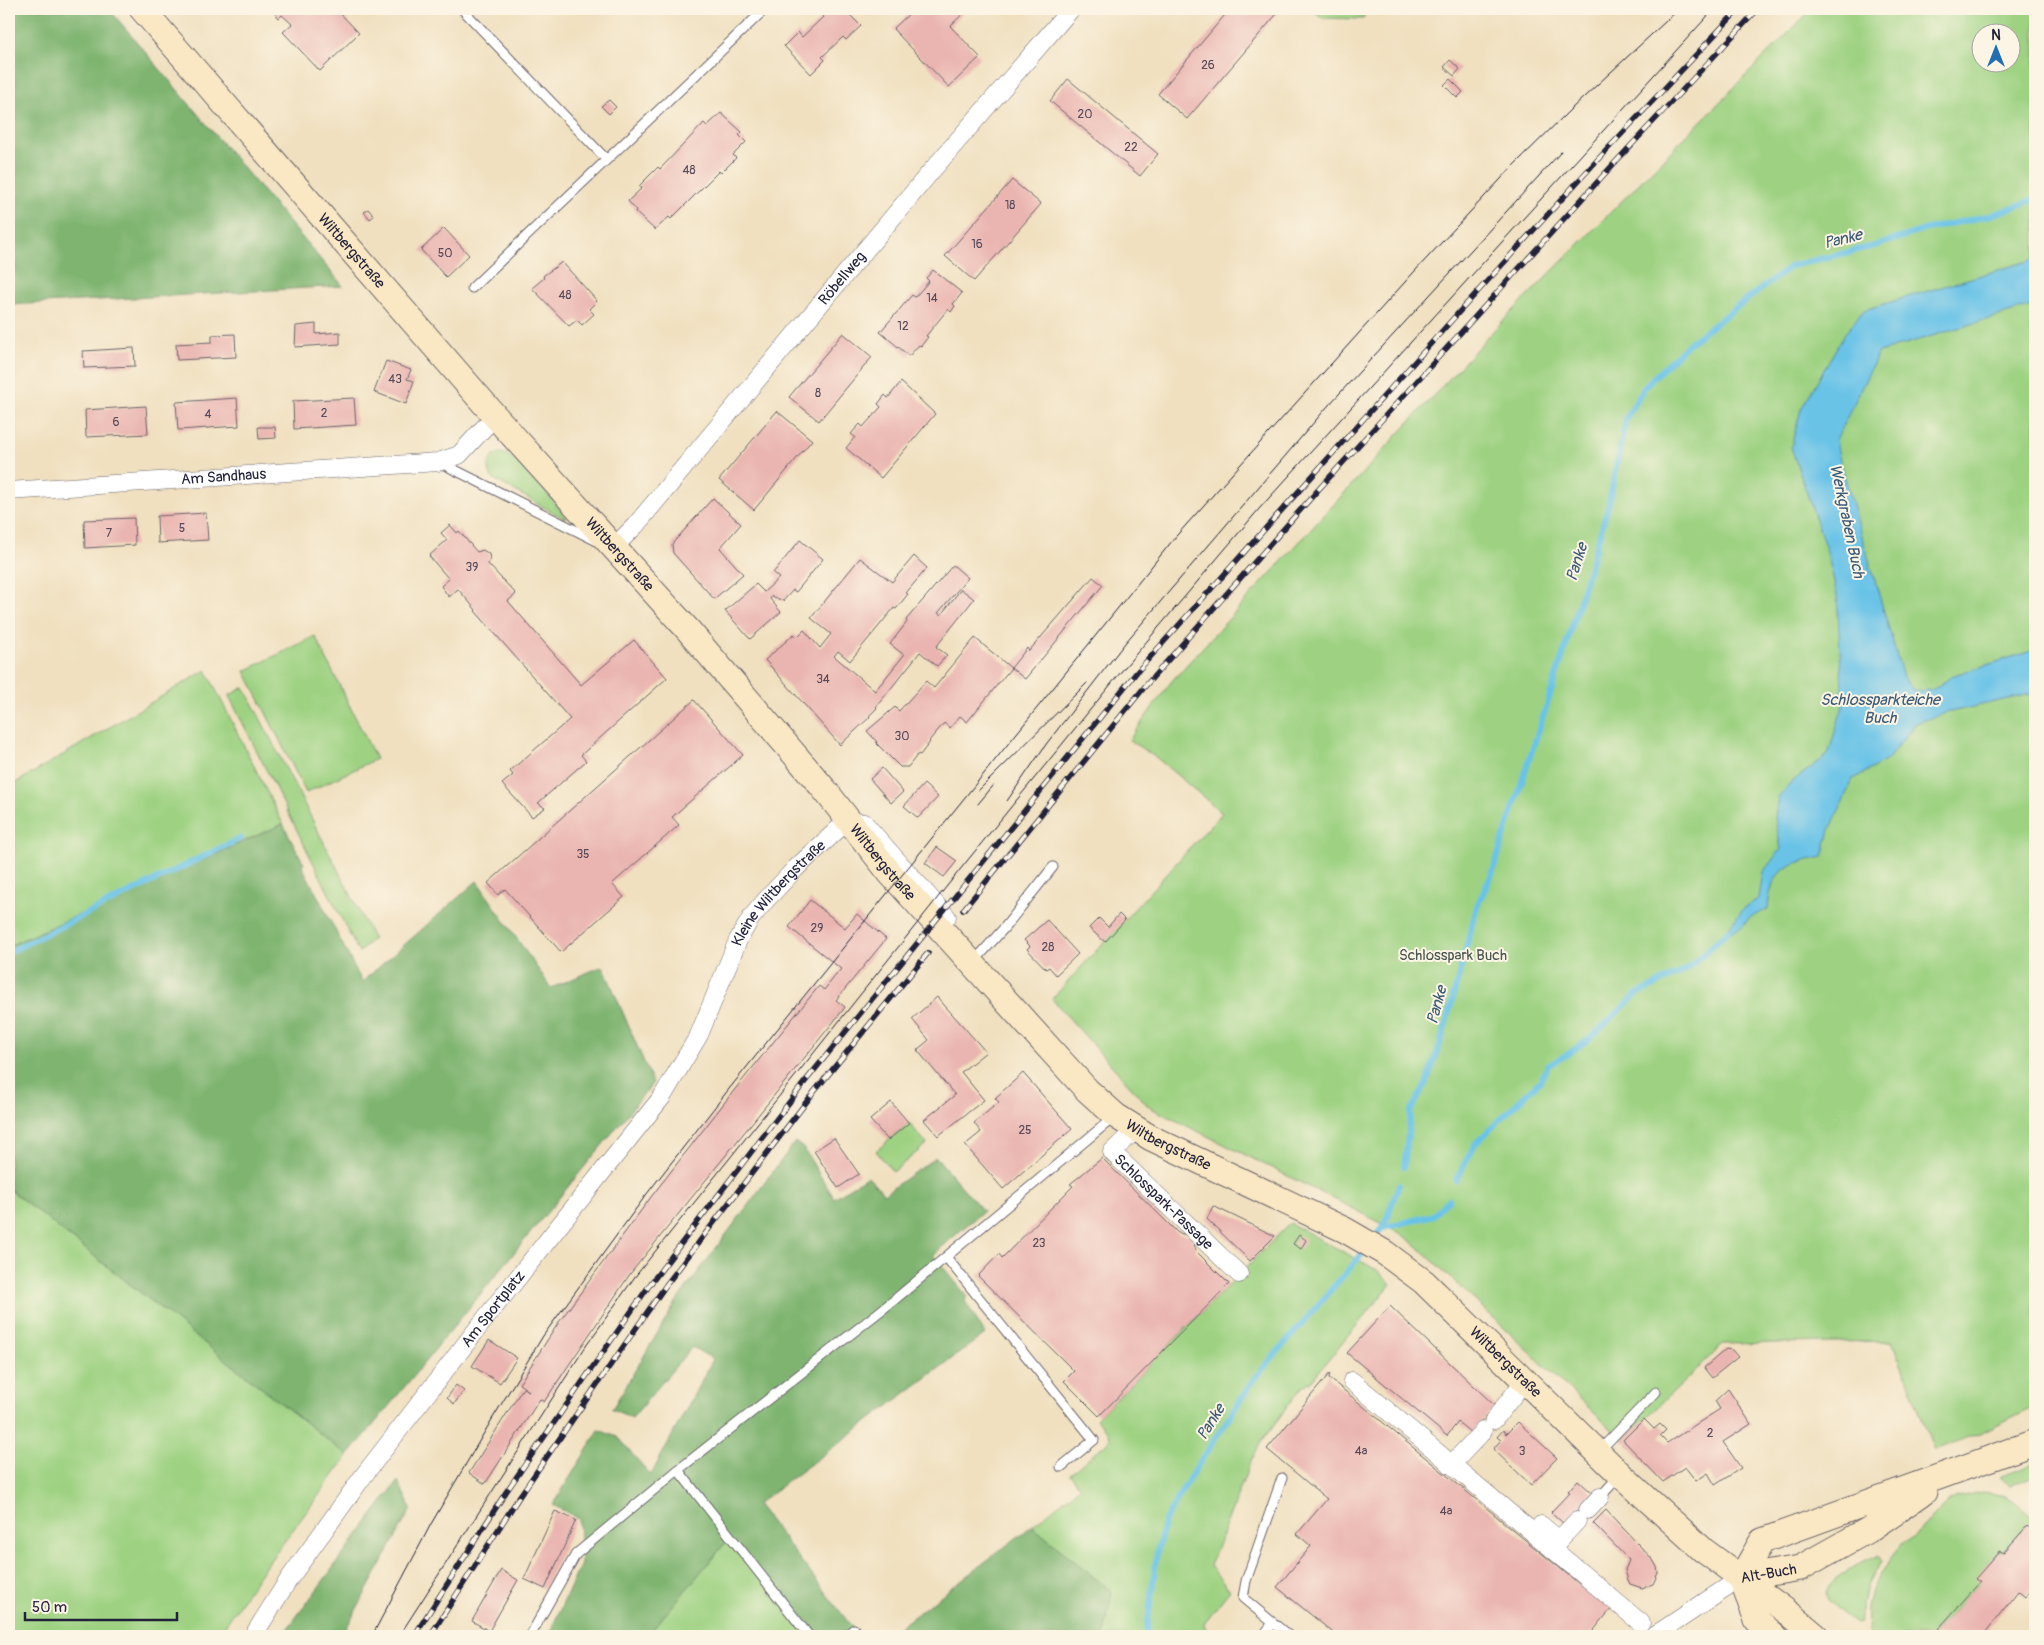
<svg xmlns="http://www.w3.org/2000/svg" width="2044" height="1645" font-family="Pangolin,sans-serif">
  <rect width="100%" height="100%" fill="#fcf5e5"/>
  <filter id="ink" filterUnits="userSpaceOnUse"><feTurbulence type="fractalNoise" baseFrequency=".02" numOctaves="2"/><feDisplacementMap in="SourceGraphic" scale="10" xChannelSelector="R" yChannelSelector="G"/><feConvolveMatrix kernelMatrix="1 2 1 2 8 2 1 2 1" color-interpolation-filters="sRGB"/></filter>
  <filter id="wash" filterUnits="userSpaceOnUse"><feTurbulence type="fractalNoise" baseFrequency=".0096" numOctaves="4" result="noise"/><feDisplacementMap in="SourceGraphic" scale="20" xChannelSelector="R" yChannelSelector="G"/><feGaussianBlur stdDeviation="1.12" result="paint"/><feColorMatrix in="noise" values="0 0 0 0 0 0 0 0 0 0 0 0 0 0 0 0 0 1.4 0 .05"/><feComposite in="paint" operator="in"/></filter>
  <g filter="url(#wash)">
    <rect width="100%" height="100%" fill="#f0e0c0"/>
    <path fill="#9ed282" stroke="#607a5e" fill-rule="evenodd" d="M 1312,9 L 1367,9 L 1363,19 L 1322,18 Z
      M 1812,9 L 2035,9 L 2035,1406 L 1980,1433 L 1934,1450 L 1892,1341 L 1723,1344 L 1623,1440 L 1416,1245 L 1400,1233 L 1362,1213 L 1149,1107 L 1052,999 L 1222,813 L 1158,759 L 1129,740 L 1171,682 L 1493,331 ZM 1982,32 L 2012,32 L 2012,62 L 1982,62 Z
      M 500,453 C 503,454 506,453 508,455 C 516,459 564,511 566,518 L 563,518 L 492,478 C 486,467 488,457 500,453 Z
      M 315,636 L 376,759 L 306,793 L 245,671 Z
      M 206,670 L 283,824 L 9,946 L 9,787 Z
      M 244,687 L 373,938 L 359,953 L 229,696 Z
      M 909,1123 L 927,1144 L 893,1172 L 876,1151 Z
      M 9,1189 L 348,1456 L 257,1578 L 218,1636 L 9,1636 Z
      M 1290,1223 L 1377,1270 L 1391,1284 L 1312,1380 L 1302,1387 L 1261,1442 L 1250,1463 L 1210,1566 L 1230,1590 L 1204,1623 L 1205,1628 L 1216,1636 L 1104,1636 L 1111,1592 L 1032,1526 L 1080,1487 L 1070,1474 L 1110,1440 L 1109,1434 L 1096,1419 Z
      M 2035,1463 L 2035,1475 L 2010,1486 L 2000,1477 Z
      M 1983,1492 C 2008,1494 2015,1502 2033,1518 L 2003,1553 L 1999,1551 L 1997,1554 L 1976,1579 L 1980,1582 L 1932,1636 L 1870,1636 L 1867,1634 L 1868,1605 L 1872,1590 L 1881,1572 L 1901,1546 L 1923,1528 L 1948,1502 L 1956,1497 Z
      M 726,1542 L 818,1634 L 819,1636 L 647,1636 Z
      M 1879,1555 L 1881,1560 L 1867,1586 L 1859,1623 L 1855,1624 C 1847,1616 1835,1609 1829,1600 C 1817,1581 1866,1562 1879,1555 Z"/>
    <path fill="#7eb470" stroke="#506b56" d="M 9,9 L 109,9 L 343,286 L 9,305 Z
      M 283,824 L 304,864 L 302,866 L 362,982 L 477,881 L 551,988 L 603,966 L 653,1083 L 348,1456 L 9,1189 L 9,946 Z
      M 795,1142 L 803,1148 L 834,1198 L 868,1176 L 884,1194 L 936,1157 L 983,1211 L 933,1255 L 967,1296 L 965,1301 L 985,1334 L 757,1504 L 859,1636 L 819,1636 L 726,1542 L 647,1636 L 548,1636 L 581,1564 L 579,1519 L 553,1505 L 599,1430 L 617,1437 L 651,1475 L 713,1359 L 692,1347 L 632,1418 L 612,1409 L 678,1299 Z
      M 398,1481 L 411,1509 L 342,1636 L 282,1636 Z
      M 1032,1526 L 1112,1592 L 1104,1636 L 888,1636 Z"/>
    <path fill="#69c3e7" stroke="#467291" d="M 2035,259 L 2035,305 L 1879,352 L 1836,440 L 1839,457 L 1903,677 L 1914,691 L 1932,690 L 1954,675 L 2035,650 L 2035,693 L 1946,713 L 1916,723 L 1887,760 L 1853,779 L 1830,830 L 1823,857 C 1812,860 1797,861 1788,867 C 1773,874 1769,895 1768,909 L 1749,918 L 1742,927 L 1723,935 L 1743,909 L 1759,898 L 1763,872 L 1781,849 L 1775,818 L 1778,797 L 1793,781 L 1828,755 L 1843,706 L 1837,595 L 1827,552 L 1791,447 L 1801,409 L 1845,333 L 1864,310 Z"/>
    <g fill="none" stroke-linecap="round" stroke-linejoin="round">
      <path stroke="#69c3e7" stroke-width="6" d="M 9,952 L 241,838
        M 1404,1167 L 1411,1110 L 1426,1084 L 1443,1035 L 1477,906 L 1492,874 L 1565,649 L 1608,507 L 1626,418 L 1646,385 L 1688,344 L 1791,266 L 1878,245 L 1927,229 L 1992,215 L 2035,199
        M 1456,1180 L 1475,1144 L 1540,1081 L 1548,1065 L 1565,1056 L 1588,1040 L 1636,995 L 1687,969 L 1728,931
        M 1383,1228 L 1434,1215 L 1449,1199
        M 1376,1236 L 1383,1228 L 1399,1185
        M 1146,1636 L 1157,1552 L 1165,1520 L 1189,1479 L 1254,1379 L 1362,1254"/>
    </g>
    <g id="blocks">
      <path fill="#eab5b0" d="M 271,9 L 336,9 L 359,33 L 320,71 L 283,32 L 292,24 L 282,15 L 279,18 Z
        M 822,9 L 844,9 L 861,26 L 846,40 L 843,37 L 822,57 L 825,60 L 811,74 L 784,46 L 798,32 L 802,37 L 823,17 L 819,12 Z
        M 914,9 L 968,9 L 950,26 L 980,57 L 949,87 L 893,29 Z
        M 1230,9 L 1281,9 L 1187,119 L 1158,94 Z
        M 1450,60 L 1460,69 L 1454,76 L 1444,67 Z
        M 1068,79 L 1158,154 L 1140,176 L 1050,101 Z
        M 1450,79 L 1463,92 L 1457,98 L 1444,85 Z
        M 609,100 L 616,107 L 609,114 L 601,106 Z
        M 721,113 L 742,132 L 739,135 L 746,142 L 733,155 L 736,158 L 721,173 L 719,171 L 671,219 L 669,217 L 655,230 L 635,212 L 636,210 L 628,201 L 642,188 L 639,186 L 658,167 L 660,169 L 704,123 L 707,126 Z
        M 1012,180 L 1041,204 L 974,281 L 945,256 Z
        M 368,209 L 374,216 L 370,219 L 364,212 Z
        M 444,228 L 469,255 L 446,277 L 421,250 Z
        M 562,262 L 597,301 L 589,309 L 594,314 L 582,325 L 577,320 L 569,326 L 532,288 L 544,278 L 543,276 Z
        M 933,270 L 962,293 L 953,304 L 955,306 L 951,312 L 948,309 L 926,336 L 928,337 L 921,346 L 919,345 L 909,356 L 880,332 L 912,295 L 915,297 L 929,281 L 926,278 Z
        M 316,324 L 316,334 L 340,332 L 340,344 L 295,347 L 296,326 Z
        M 843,333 L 872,357 L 819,421 L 789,397 Z
        M 235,334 L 236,357 L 177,360 L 176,344 L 212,342 L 212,335 Z
        M 134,348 L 135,366 L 84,368 L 83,351 Z
        M 386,361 L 411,370 L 407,379 L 414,381 L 406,404 L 374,392 Z
        M 901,382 L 935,414 L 881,478 L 846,448 L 855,437 L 851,434 L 860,424 L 863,427 L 881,407 L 878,404 L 885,395 L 888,398 Z
        M 237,398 L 239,426 L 178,430 L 176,402 Z
        M 354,398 L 356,425 L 294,429 L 293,401 Z
        M 146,406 L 148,434 L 86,437 L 85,410 Z
        M 777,411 L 812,440 L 754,510 L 719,480 Z
        M 258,427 L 275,427 L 276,438 L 259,439 Z
        M 713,498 L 741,524 L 720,548 L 743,574 L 714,599 L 673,553 L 672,544 Z
        M 206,513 L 208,540 L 158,543 L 157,516 Z
        M 134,518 L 135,545 L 85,548 L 84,520 Z
        M 450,525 L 457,533 L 459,531 L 477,552 L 483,550 L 489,554 L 490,560 L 488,564 L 516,594 L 508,601 L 581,685 L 634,640 L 667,678 L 581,755 L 586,761 L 538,803 L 545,808 L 532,817 L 502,784 L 513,775 L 510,771 L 570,719 L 475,611 L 476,610 L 458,589 L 449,597 L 441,586 L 449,579 L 429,556 L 447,540 L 441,533 Z
        M 800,540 L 823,559 L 796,592 L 793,590 L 783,601 L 772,596 L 770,599 L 781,612 L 750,639 L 725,611 L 756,584 L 764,592 L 779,578 L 773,573 Z
        M 914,556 L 927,568 L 906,593 L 908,594 L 896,609 L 894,608 L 850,661 L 838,651 L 834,656 L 875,691 L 904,655 L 890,644 L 907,622 L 906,620 L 953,565 L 968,578 L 938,613 L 941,615 L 961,589 L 974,599 L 936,647 L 947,655 L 937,666 L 920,652 L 876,707 L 877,708 L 869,716 L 870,717 L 840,745 L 765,660 L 794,634 L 797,637 L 804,630 L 820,648 L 831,634 L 811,618 L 860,558 L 892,582 Z
        M 1093,577 L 1103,585 L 1025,679 L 1011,668 L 967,722 L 960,716 L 950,728 L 944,723 L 929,741 L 930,742 L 920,755 L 918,754 L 908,767 L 900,767 L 876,743 L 877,742 L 867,731 L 895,707 L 899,711 L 926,681 L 934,688 L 975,638 L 1011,668 L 1027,648 L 1029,651 Z
        M 694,700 L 743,755 L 672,817 L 679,825 L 612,884 L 624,897 L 561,952 L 505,889 L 498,895 L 488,883 Z
        M 882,768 L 903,792 L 891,803 L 870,779 Z
        M 924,784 L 938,797 L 918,818 L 904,806 Z
        M 937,847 L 957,861 L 944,877 L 925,863 Z
        M 810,900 L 845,928 L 857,914 L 886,939 L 836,1000 L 845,1007 L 843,1010 L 630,1274 L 544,1402 L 540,1399 L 485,1484 L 469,1473 L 523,1388 L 529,1391 L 519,1384 L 559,1322 L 651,1197 L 732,1093 L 819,986 L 824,990 L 841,969 L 789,927 Z
        M 1119,914 L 1125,920 L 1105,942 L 1089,928 L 1099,918 L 1108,927 Z
        M 1047,920 L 1078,954 L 1056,975 L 1049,967 L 1046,969 L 1027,949 L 1030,946 L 1024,940 Z
        M 937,997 L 986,1052 L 961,1072 L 984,1100 L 938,1136 L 924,1120 L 955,1095 L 917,1050 L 929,1040 L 912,1019 Z
        M 1023,1073 L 1072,1129 L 1003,1189 L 965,1145 L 981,1132 L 974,1123 L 999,1102 L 995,1098 Z
        M 891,1102 L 909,1123 L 888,1140 L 870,1120 Z
        M 834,1138 L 859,1174 L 838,1188 L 814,1151 Z
        M 1102,1158 L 1178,1233 L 1192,1236 L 1196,1251 L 1229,1284 L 1099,1416 L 1064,1381 L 1074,1371 L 978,1276 L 999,1254 L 1002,1258 L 1073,1186 L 1070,1184 Z
        M 1213,1206 L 1275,1236 L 1250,1261 L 1207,1219 Z
        M 1299,1235 L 1306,1240 L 1301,1249 L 1293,1244 Z
        M 1390,1306 L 1495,1406 L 1471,1433 L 1458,1422 L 1447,1436 L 1347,1353 Z
        M 489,1340 L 517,1358 L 500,1383 L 472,1366 Z
        M 1726,1349 L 1732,1350 L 1738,1357 L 1712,1378 L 1704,1368 Z
        M 1330,1373 L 1329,1378 L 1524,1539 L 1582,1586 L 1583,1584 L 1611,1609 L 1589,1636 L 1337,1636 L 1277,1587 L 1311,1546 L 1297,1534 L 1327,1499 L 1267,1449 Z
        M 456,1385 L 464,1391 L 454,1404 L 447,1398 Z
        M 1728,1389 L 1751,1424 L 1723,1442 L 1741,1468 L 1715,1485 L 1708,1473 L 1696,1481 L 1685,1467 L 1663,1482 L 1623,1440 L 1644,1419 L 1654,1429 L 1660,1424 L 1666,1430 L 1660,1436 L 1667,1443 L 1720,1409 L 1715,1401 Z
        M 1518,1422 L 1557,1458 L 1531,1485 L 1493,1449 L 1501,1440 L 1497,1437 L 1503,1430 L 1506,1434 Z
        M 1578,1480 L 1592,1493 L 1583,1502 L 1585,1505 L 1565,1525 L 1551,1512 L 1570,1492 L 1568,1491 Z
        M 1606,1510 L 1653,1560 L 1657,1567 L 1658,1573 L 1653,1584 L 1642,1588 L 1630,1584 L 1628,1580 L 1625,1570 L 1629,1560 L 1593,1523 Z
        M 555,1511 L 576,1520 L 545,1589 L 524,1579 Z
        M 2027,1526 L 2035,1532 L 2035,1572 L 2032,1576 L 2035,1579 L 2035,1584 L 2025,1597 L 2018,1591 L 1985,1633 L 1989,1636 L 1932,1636 L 1980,1582 L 1975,1579 L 1997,1554 L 1999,1551 L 2003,1553 Z
        M 501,1570 L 518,1580 L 489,1631 L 472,1621 Z"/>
    </g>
  </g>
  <g filter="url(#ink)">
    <use href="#blocks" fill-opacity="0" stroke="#6a646a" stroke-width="1"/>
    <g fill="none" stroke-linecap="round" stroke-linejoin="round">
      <g stroke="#6a646a" stroke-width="11">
        <path id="lane" d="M 462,9 L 606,159
          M 472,288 L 765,9
          M 441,463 L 597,541
          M 980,955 L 1005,927 L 1053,867
          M 946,1257 L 1094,1440 L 1061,1467
          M 1599,1451 L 1656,1392
          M 678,1470 L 809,1636
          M 1282,1478 L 1246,1581 L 1243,1598 L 1289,1636
          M 1600,1497 L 1620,1475
          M 530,1636 L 576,1554 L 678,1470 L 893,1301 L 1114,1117
          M 845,1636 L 854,1629
          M 1263,1636 L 1273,1623"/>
      </g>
      <g stroke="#6a646a" stroke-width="19">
        <g id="street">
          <path id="s1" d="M 9,491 L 438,462 L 459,455 L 495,416"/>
          <path id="s2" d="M 613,548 L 635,526 L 928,175 L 1071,9"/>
          <path id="s3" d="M 1136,1129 L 1112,1152 L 1239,1274"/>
          <path d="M 1352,1381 L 1641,1623"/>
          <path d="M 1494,1420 L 1525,1380"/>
          <path d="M 1451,1465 L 1483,1431"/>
          <path d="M 1588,1510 L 1600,1497"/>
          <path d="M 1541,1525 L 1559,1540 L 1577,1521"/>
          <path id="s4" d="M 253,1636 L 289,1579 L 364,1475 L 488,1315 L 662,1097 L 699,1035 L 738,940 L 751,918 L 765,901 L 795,869 L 847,821 L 864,823 L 947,917"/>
          <path d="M 1654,1636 L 1741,1578"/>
        </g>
      </g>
      <g stroke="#6a646a" stroke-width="27">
        <g id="secondary">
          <path id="s5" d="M 142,9 L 495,416 L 689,631 L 824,789 L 890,873 L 1087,1090 L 1116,1116 L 1151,1138 L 1345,1230 L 1385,1253 L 1424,1282 L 1621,1475 L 1690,1538 L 1703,1550 L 1790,1614 L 1816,1636"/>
          <path d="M 1741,1578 L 1762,1541 L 2035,1442"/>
          <path id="s6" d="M 1741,1578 L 1800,1568 L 1868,1530 L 1924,1492"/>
          <path d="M 1741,1578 L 1757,1620 L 1775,1636"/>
        </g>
      </g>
      <use href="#lane" stroke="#fff" stroke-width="9"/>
      <use href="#street" stroke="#fff" stroke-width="18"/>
      <use href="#secondary" stroke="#fae7c3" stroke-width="25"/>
      <path stroke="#22223b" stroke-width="1" d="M 979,790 L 1087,683
        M 1007,801 L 1047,743 L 1125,643 L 1328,406 L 1561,152
        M 978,804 L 993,786
        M 372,1636 L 431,1524 L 491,1421 L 543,1336 L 646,1195 L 729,1089 L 1177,535 L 1414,272 L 1513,166 L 1570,110 L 1679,9
        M 399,1636 L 586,1346 L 634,1278 L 967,861 L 1125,667 L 1259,509 L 1714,9"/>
      <g stroke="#22223b" stroke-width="5.5">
        <path id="rail" d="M 963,910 L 1147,684 L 1318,490 L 1610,168 L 1758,9
          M 414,1636 L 506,1492 L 651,1283 L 804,1083 L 1136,673 L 1460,311 L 1601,156 L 1739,9
          M 430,1636 L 519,1497 L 666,1285 L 814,1092 L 928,953"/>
      </g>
      <use href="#rail" stroke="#fcf5e5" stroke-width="4" stroke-dasharray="11" stroke-linecap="butt"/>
    </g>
  </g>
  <g text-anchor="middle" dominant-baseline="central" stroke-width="4" stroke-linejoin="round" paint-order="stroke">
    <g font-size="12" fill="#544758">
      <text x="1208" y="65">26</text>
      <text x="1085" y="114">20</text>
      <text x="1131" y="147">22</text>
      <text x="689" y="170">48</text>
      <text x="1010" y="205">18</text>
      <text x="977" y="244">16</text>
      <text x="445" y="253">50</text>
      <text x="565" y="295">48</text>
      <text x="932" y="298">14</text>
      <text x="903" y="326">12</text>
      <text x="395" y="379">43</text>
      <text x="818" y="393">8</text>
      <text x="324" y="413">2</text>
      <text x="208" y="414">4</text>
      <text x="116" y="422">6</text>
      <text x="182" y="528">5</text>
      <text x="109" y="533">7</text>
      <text x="472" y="567">39</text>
      <text x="823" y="679">34</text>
      <text x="902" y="736">30</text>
      <text x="583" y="854">35</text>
      <text x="817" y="928">29</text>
      <text x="1048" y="947">28</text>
      <text x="1025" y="1130">25</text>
      <text x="1039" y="1243">23</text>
      <text x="1710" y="1433">2</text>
      <text x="1361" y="1451">4a</text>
      <text x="1522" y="1451">3</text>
      <text x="1446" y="1511">4a</text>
    </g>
    <g font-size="15" fill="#22223b" stroke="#fcf5e5">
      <text stroke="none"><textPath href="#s5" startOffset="320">Wiltbergstraße</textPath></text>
      <text stroke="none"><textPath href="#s2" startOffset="354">Röbellweg</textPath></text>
      <text stroke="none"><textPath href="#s1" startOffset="215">Am Sandhaus</textPath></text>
      <text stroke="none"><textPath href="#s5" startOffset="725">Wiltbergstraße</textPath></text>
      <text stroke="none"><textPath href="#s5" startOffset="1130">Wiltbergstraße</textPath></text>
      <text stroke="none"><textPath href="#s4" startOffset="914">Kleine Wiltbergstraße</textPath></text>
      <text stroke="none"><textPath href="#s5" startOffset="1535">Wiltbergstraße</textPath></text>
      <text stroke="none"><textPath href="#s3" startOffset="105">Schlosspark-Passage</textPath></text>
      <text stroke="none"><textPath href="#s4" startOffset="406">Am Sportplatz</textPath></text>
      <text stroke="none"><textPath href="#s5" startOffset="1940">Wiltbergstraße</textPath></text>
      <text stroke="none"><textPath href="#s6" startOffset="28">Alt-Buch</textPath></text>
    </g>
    <g font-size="15" fill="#475750" stroke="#fcf5e5">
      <text x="1453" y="955">Schlosspark Buch</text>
    </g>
    <g font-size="16" font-style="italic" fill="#3b5a77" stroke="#fcf5e5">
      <text transform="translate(1843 239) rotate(-14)">Panke</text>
      <text transform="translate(1847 521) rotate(78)">Werkgraben Buch</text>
      <text transform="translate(1577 562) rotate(-73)">Panke</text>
      <text x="1880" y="700">Schlossparkteiche<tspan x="1880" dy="18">Buch</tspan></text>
      <text transform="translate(1437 1005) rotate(-75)">Panke</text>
      <text transform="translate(1211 1422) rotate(-58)">Panke</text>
    </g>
  </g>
  <rect width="2044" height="1645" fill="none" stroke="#fcf5e5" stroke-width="30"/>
  <g transform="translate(1996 48)"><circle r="24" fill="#fcf5e5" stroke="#a5a1a1"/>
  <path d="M0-4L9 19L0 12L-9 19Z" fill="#1f6fb2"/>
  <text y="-8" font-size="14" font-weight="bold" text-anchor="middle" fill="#22223b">N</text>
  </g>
  <path d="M25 1612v8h152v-8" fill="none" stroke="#22223b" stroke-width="2.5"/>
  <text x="32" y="1612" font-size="15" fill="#22223b" stroke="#fcf5e5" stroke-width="4" paint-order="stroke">50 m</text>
</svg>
